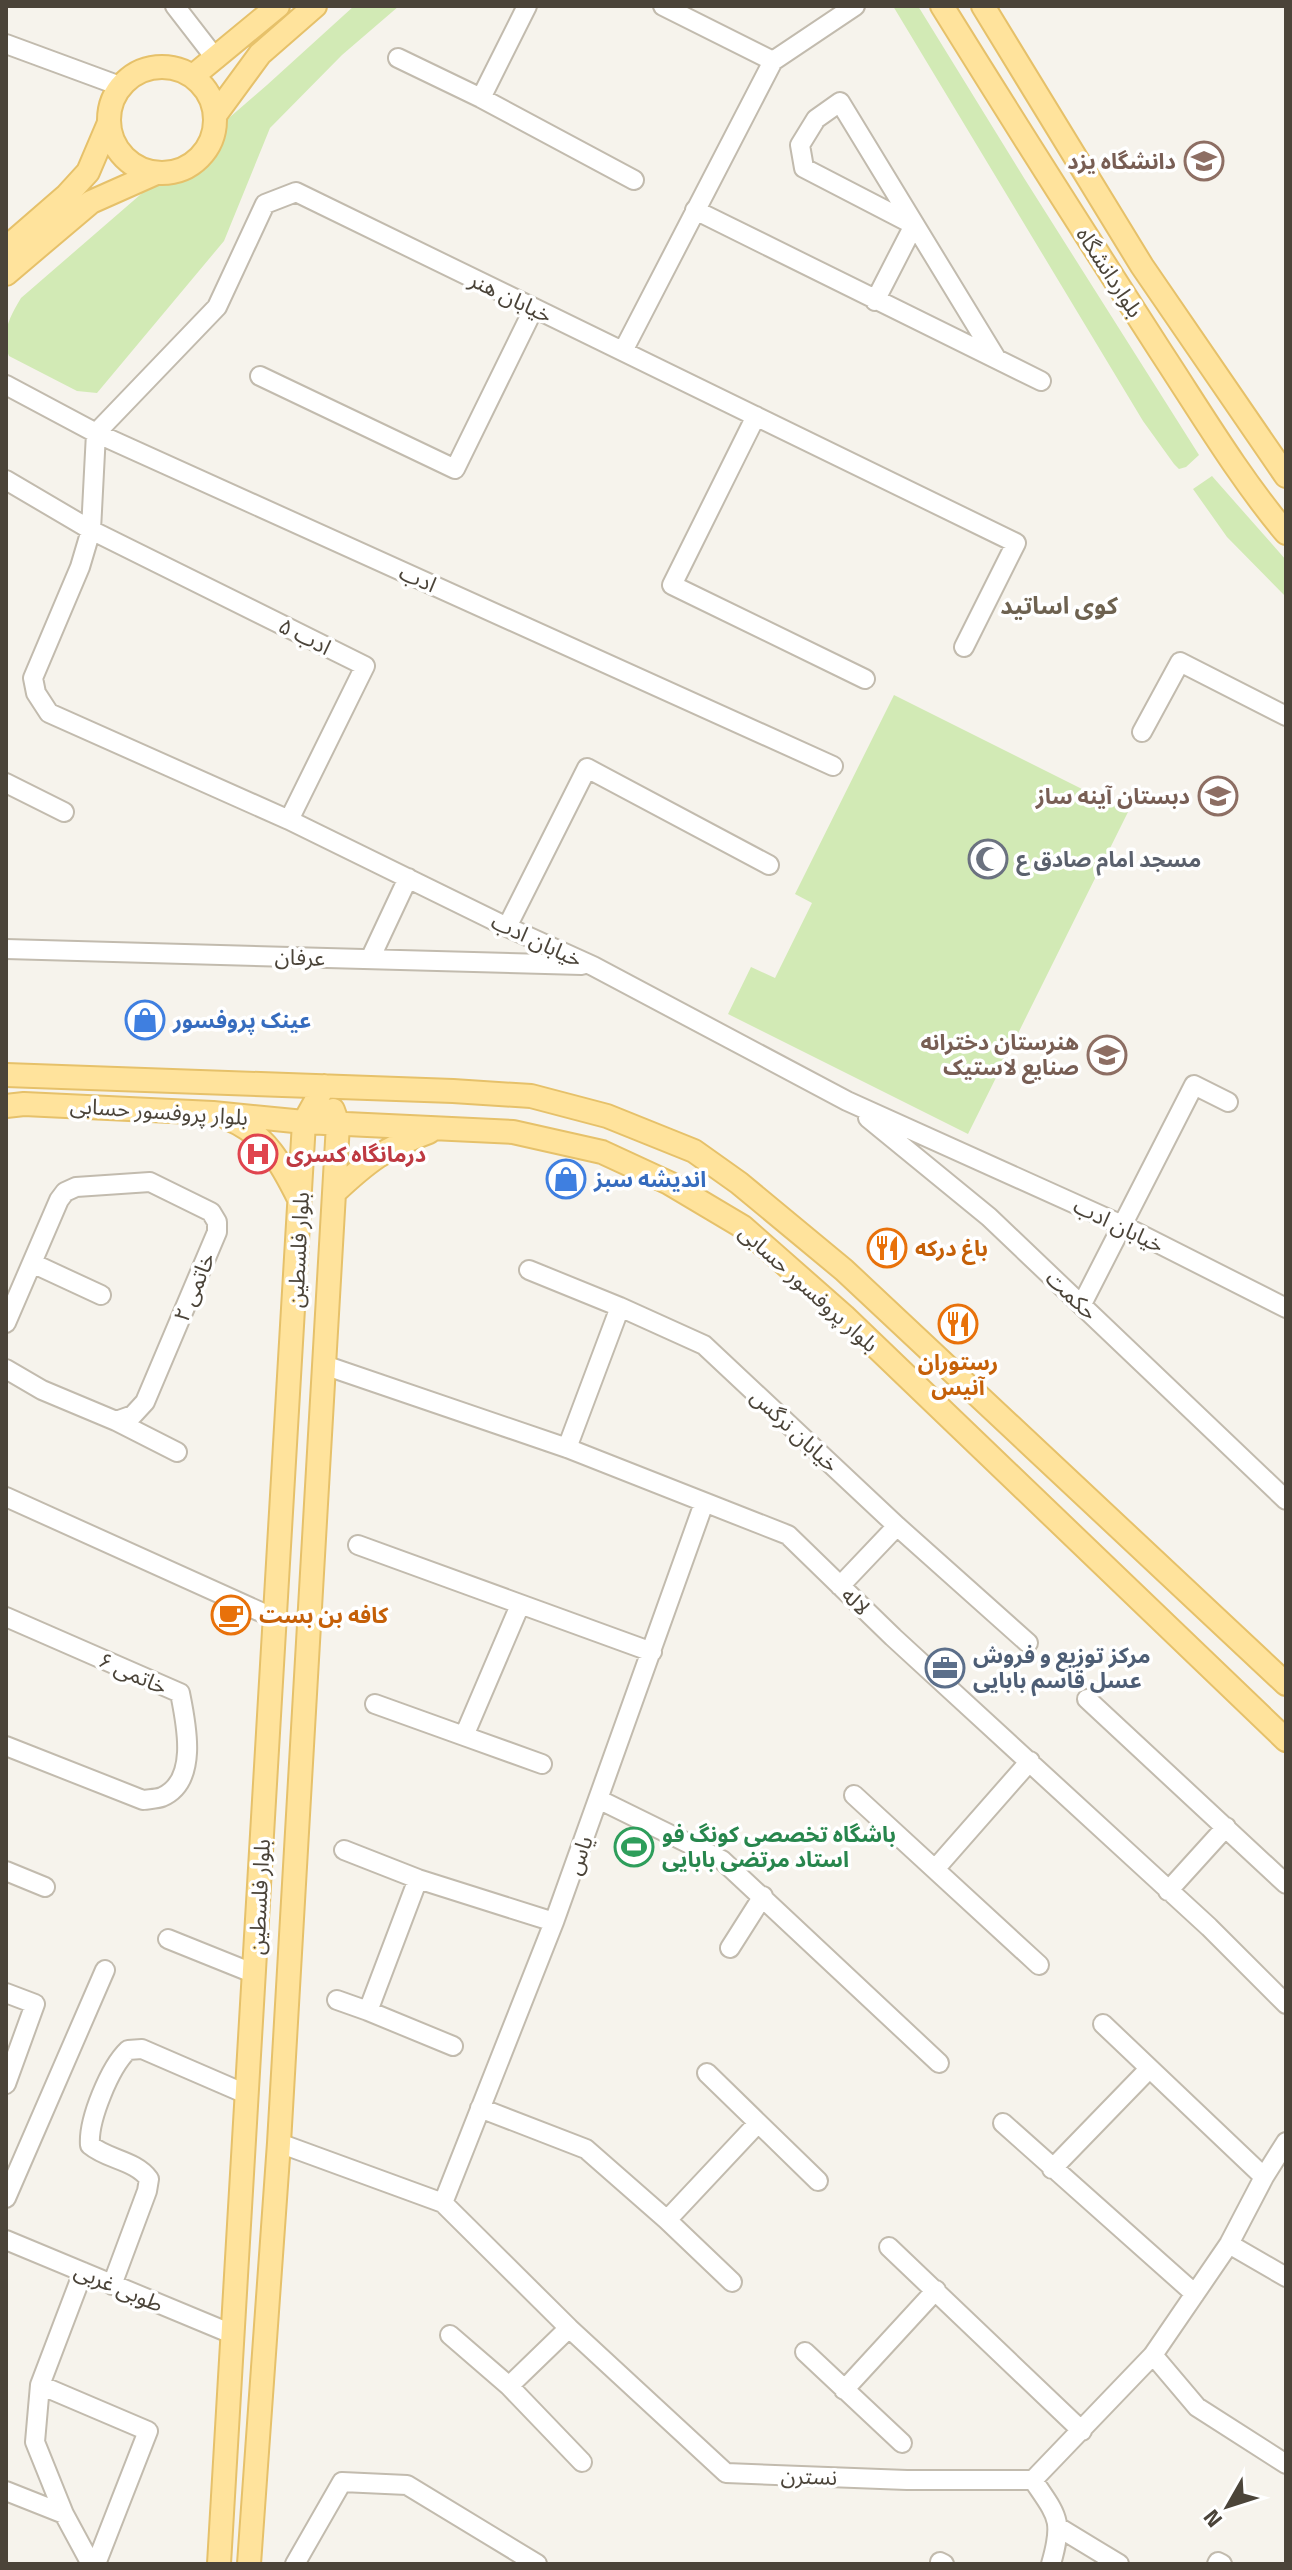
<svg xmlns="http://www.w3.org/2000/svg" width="1292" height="2570" font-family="'Titillium Web','Noto Sans Arabic',sans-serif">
  <rect width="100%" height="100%" fill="#f6f3ec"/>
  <path fill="#d2eab5" d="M 354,6 L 399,6 L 342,55 L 270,128 L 224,241 L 97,393 L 77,391 L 9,356 C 0,335 10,316 21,298 L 267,85 Z
    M 893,6 L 918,6 L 1024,178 L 1199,455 L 1186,467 L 1179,469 L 1174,464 L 1143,421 Z
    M 1212,476 L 1286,560 L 1286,597 L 1227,537 L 1193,489 Z
    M 894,695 L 1128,812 L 968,1134 L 728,1014 L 751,967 L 775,978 L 812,903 L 795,894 Z"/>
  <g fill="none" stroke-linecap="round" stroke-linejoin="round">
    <g stroke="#c2bbae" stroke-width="22">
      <path id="minor" d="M 175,6 L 216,59
        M 663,6 L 773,61
        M 6,44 L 120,86
        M 398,58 L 481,98 L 634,180
        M 481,98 L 527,6
        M 695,210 L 1041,381
        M 875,301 L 914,225 L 804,168 L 800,145 L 816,119 L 840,102 L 996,358
        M 623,351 L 773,61 L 855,6
        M 260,376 L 455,469 L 534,308
        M 6,385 L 96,433 L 833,766
        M 756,416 L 672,585 L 865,679
        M 6,480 L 91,530 L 365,666 L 289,820
        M 964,647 L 1016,543 L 296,192 L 265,204 L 217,307 L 96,433 L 91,530 L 80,567 L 33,678 L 36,693 L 49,713 L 289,820 L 507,927 L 593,966 L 847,1101 L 1122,1225 L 1286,1308
        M 1142,732 L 1180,662 L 1286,716
        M 6,783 L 64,812
        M 507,927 L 587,768 L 769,865
        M 6,949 L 582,965
        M 370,959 L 408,878
        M 868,1118 L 989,1217 L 1286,1500
        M 32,1263 L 101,1295
        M 529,1270 L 620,1307 L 704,1345 L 897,1526 L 1028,1643
        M 1082,1304 L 1194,1085 L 1228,1102
        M 6,1323 L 59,1200 L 65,1192 L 76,1187 L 150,1182 L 211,1212 L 217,1222 L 217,1232 L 145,1402 L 133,1415 L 116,1421 L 42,1390 L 6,1369
        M 324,1365 L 567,1448 L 788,1535 L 893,1637 L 1209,1927 L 1286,2004
        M 116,1421 L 177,1452
        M 567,1448 L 620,1307
        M 6,1497 L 274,1618
        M 358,1545 L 652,1652
        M 840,1586 L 897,1526
        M 520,1605 L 464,1736 L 542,1764
        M 6,1617 L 180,1693 C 186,1723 199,1781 162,1797 C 157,1799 149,1799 143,1800 L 6,1746
        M 1087,1699 L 1286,1884
        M 375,1704 L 464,1736
        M 854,1795 L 1039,1965
        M 600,1800 L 722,1860 L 939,2063
        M 344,1850 L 418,1879 L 554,1922
        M 936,1868 L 1030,1761
        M 6,1871 L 45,1887
        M 418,1879 L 368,2011 L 453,2046
        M 1168,1891 L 1226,1827
        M 168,1939 L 255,1974
        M 730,1948 L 763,1896
        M 6,1993 L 35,2004 L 6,2084
        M 337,2000 L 368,2011
        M 1103,2024 L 1264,2177
        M 707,2073 L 818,2181
        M 480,2108 L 586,2149 L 667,2220 L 732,2282
        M 1003,2123 L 1195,2294
        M 279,2143 L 443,2203 L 569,2328 L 726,2473 L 907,2480 L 1033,2480 L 1153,2355 L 1229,2244 L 1264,2177 L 1286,2142
        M 1052,2169 L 1149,2069
        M 6,2198 L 105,1970
        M 443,2203 L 554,1922 L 704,1503
        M 667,2220 L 758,2123
        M 6,2240 L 232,2334
        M 1229,2244 L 1286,2277
        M 889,2247 L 1082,2431
        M 83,2272 L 40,2385 L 35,2442 L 64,2514 L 91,2564
        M 112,2285 L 147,2191 L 149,2179 C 135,2160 108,2160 90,2145 C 88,2120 110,2067 128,2050 L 142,2049 L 246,2094
        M 450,2335 L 509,2386 L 569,2328
        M 805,2352 L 902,2443
        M 1153,2355 L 1197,2407 L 1286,2464
        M 40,2385 L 148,2431 L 96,2564
        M 509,2386 L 582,2462
        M 844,2390 L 936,2290
        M 1033,2480 C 1057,2516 1064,2519 1051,2564
        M 6,2491 L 64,2514
        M 1058,2527 L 1119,2564
        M 940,2562 L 944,2564
        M 295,2564 L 342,2482 L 407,2485 L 537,2564
        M 1217,2564 L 1218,2562 L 1222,2564"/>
    </g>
    <g stroke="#e6c16a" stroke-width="26">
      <path id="major" d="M 942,6 C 1014,122 1087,237 1161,352 C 1201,413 1239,477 1286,533
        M 983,6 L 1142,266 L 1286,476
        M109 120a53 53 0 1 1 106 0a53 53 0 1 1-106 0Z
        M 193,76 L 278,6
        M 216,114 L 260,54 L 315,6
        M 6,248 L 67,195 L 88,172 L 108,125
        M 6,274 L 91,202 L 154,174
        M 6,1075 L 453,1091 L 531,1096 L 607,1116 L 694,1151 L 739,1183 L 844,1270 L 1286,1684
        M 6,1106 L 24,1104 L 213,1113 L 304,1122 L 513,1132 L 602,1152 L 669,1183 L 743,1227 L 844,1316 L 1286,1740
        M 229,1119 C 266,1134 282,1165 299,1199
        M 334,1193 C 368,1161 385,1148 429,1132
        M 219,2564 L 304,1122 L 324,1086
        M 249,2564 L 279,2143 L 338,1124 L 333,1110"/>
    </g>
    <use href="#minor" stroke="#fff" stroke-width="18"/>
    <use href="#major" stroke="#ffe39c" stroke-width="22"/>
  </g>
  <defs>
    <g id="university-ring" transform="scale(2)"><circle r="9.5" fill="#fff" stroke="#8d6e63" stroke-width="1.5"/><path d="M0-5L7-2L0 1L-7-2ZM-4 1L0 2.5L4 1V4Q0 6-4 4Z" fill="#8d6e63"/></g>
    <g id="school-ring" transform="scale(2)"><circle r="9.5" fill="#fff" stroke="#8d6e63" stroke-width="1.5"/><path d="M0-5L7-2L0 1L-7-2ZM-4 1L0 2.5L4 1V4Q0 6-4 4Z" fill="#8d6e63"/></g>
    <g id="mosque-ring" transform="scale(2)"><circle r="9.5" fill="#fff" stroke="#6b7280" stroke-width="1.5"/><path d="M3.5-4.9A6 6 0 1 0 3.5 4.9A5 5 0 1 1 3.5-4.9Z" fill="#6b7280"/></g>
    <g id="shop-ring" transform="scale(2)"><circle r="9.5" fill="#fff" stroke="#3f7fe0" stroke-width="1.5"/><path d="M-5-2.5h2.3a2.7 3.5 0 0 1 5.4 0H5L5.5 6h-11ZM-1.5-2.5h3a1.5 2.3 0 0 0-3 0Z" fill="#3f7fe0"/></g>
    <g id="hospital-ring" transform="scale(2)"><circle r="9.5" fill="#fff" stroke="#e0444e" stroke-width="1.5"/><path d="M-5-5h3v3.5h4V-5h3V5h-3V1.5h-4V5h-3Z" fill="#e0444e"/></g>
    <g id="restaurant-ring" transform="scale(2)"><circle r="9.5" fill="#fff" stroke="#e8710a" stroke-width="1.5"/><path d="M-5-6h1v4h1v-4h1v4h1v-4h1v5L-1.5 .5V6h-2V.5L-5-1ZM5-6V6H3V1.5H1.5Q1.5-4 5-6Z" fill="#e8710a"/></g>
    <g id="cafe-ring" transform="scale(2)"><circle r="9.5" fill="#fff" stroke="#e8710a" stroke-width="1.5"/><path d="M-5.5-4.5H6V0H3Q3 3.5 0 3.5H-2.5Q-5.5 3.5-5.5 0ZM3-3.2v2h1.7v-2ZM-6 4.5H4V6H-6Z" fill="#e8710a"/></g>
    <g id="office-ring" transform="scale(2)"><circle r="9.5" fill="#fff" stroke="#5c6f8a" stroke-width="1.5"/><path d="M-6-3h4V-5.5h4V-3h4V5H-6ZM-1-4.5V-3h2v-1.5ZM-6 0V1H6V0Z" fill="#5c6f8a"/></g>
    <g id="stadium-ring" transform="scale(2)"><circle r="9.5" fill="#fff" stroke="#2e9e5b" stroke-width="1.5"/><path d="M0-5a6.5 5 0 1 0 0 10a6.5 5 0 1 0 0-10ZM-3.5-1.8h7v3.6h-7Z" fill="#2e9e5b"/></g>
  </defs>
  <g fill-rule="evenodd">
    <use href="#university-ring" x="1204" y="161"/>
    <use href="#school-ring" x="1218" y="796"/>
    <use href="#mosque-ring" x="988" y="859"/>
    <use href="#shop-ring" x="145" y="1020"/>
    <use href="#school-ring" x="1107" y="1055"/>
    <use href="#hospital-ring" x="258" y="1154"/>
    <use href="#shop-ring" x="566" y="1179"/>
    <use href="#restaurant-ring" x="887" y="1248"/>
    <use href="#restaurant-ring" x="958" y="1324"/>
    <use href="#cafe-ring" x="231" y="1615"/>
    <use href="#office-ring" x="945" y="1668"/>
    <use href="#stadium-ring" x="634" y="1847"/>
  </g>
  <g text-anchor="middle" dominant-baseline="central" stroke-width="7" stroke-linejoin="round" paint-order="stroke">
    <g font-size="22" font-weight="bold" fill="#785e54" stroke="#fff" text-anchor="end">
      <text x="1176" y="161">دانشگاه یزد</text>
      <text x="1190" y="796">دبستان آینه ساز</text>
      <text x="1079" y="1042">هنرستان دخترانه<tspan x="1079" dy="25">صنایع لاستیک</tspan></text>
    </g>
    <g font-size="22" fill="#4b4439" stroke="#fff">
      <text transform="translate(1110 272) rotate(57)">بلواردانشگاه</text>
      <text transform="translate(511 297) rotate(26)">خیابان هنر</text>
      <text transform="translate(418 578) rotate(24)">ادب</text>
      <text transform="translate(305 636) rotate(27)">ادب ۵</text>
      <text transform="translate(537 940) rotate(25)">خیابان ادب</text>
      <text transform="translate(300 957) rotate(2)">عرفان</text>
      <text transform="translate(159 1111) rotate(4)">بلوار پروفسور حسابی</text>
      <text transform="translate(1119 1225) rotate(26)">خیابان ادب</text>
      <text transform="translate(298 1250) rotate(-87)">بلوار فلسطین</text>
      <text transform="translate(194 1287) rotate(-67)">خاتمی ۲</text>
      <text transform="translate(809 1288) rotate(42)">بلوار پروفسور حسابی</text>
      <text transform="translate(1072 1295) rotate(43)">حکمت</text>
      <text transform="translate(795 1430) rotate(43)">خیابان نرگس</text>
      <text transform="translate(856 1601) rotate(44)">لاله</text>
      <text transform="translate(133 1673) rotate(24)">خاتمی ۶</text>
      <text transform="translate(579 1855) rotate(-70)">یاس</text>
      <text transform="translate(259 1897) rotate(-87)">بلوار فلسطین</text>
      <text transform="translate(119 2287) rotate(23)">طوبی غربی</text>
      <text transform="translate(809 2476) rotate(2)">نسترن</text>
    </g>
    <g font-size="22" font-weight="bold" fill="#5b616d" stroke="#fff" text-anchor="start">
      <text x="1016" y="859">مسجد امام صادق ع</text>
    </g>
    <g font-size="22" font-weight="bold" fill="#366cbe" stroke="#fff" text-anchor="start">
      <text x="173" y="1020">عینک پروفسور</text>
      <text x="594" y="1179">اندیشه سبز</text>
    </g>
    <g font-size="22" font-weight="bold" fill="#be3a42" stroke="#fff" text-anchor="start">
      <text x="286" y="1154">درمانگاه کسری</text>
    </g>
    <g font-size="22" font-weight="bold" fill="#c56008" stroke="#fff" text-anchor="start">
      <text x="915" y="1248">باغ درکه</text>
      <text x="958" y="1362" text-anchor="middle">رستوران<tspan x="958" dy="25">آنیس</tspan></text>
      <text x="259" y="1615">کافه بن بست</text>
    </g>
    <g font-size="22" font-weight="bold" fill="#4e5e75" stroke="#fff" text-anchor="start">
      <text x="973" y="1655">مرکز توزیع و فروش<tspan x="973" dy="25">عسل قاسم بابایی</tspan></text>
    </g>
    <g font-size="22" font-weight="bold" fill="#27864d" stroke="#fff" text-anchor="start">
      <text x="662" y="1834">باشگاه تخصصی کونگ فو<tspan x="662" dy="25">استاد مرتضی بابایی</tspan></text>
    </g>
    <g font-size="24" font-weight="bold" fill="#6e6250" stroke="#fff">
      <text x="1059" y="605">کوی اساتید</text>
    </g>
  </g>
  <rect width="1292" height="2570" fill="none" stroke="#4b4439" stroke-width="16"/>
  <g transform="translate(1228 2506) rotate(231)" stroke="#ffffff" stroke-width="6" paint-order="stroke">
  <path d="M0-6L14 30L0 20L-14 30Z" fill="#4b4439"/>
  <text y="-12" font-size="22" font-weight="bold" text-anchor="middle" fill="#4b4439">N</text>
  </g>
</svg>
